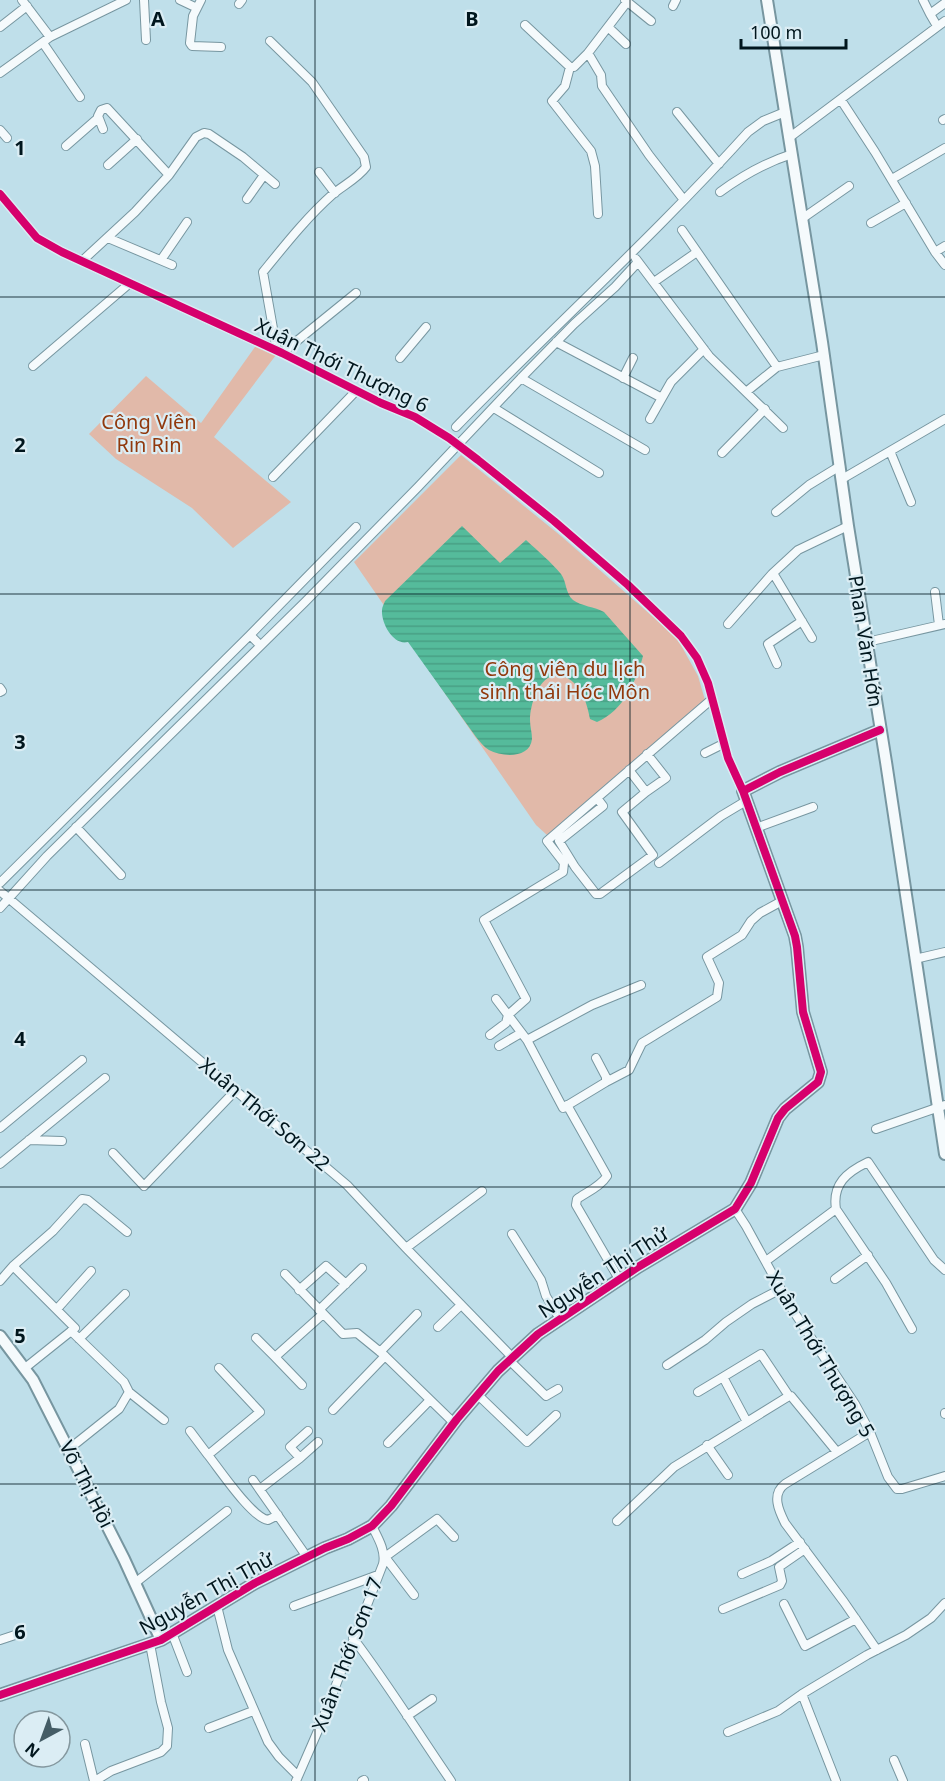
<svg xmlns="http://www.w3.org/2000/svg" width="945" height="1781" font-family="'Noto Sans',sans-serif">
  <defs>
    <pattern id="water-rules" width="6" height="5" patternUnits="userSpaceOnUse" patternTransform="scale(1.5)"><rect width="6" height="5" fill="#55bb9b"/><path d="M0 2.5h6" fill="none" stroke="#48a085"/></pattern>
  </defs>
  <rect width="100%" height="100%" fill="#bfdfea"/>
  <path fill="#e1b9a9" d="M 257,344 L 276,355 L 214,437 L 291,502 L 233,548 L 192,508 L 116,459 L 89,434 L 146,376 L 201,423 Z
    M 461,455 L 561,536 L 677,638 L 698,676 L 705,700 L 547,835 L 536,825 L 354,562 Z"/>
  <path fill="url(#water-rules)" d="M 462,526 L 500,563 L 526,540 C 538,551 551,562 561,574 C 567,582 565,593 573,600 C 581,606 595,607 604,612 L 643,656 C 636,682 623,711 597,722 L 590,719 C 587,704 583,688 569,679 C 543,663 530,701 530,720 C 530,726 532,733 532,739 C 530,759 502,757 489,750 C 484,747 480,742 476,737 L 408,642 C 394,646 381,624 382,610 C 382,607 384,604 385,601 Z"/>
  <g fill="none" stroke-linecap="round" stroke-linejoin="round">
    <g stroke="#7796a0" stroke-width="10">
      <path id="street" d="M 22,0 L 50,37
        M 144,0 L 146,40
        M 180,0 L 197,8
        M 201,0 L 193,16 L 190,43 L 192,46 L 221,47
        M 625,0 L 651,21
        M 923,0 L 930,14
        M 627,2 L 588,53 L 601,75 L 602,86 L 649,155 L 684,200
        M 239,4 L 242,0
        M 673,6 L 676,0
        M 525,25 L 570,67 L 574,67 L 588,53
        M 937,26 L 930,14 L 945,3
        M 0,27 L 27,6
        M 608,27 L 626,44
        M 270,41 L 312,82 L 364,157 L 366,167 C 358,178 344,185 333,194 C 307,217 285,245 263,272 L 277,351
        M 43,43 L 80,97
        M 570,67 L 565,86 L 552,101 L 591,151 L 595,166 L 598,214
        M 0,73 L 50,37 L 126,0
        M 841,100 L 875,152 L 935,252 L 945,265
        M 677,112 L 719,164
        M 943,120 L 945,119
        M 0,130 L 7,138
        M 790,137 L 945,21
        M 66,146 L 98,118
        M 108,165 L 137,139
        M 319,172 L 335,193
        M 169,175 L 196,137 L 204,133 L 209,134 L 243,157 L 275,184
        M 892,179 L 945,148
        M 720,192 C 742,176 767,162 792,154
        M 0,194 L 37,238 L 62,252 L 282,353 L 381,403 L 415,417 L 449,438 L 478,460 L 554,521 L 628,585 L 681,636 L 697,658 L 708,683 L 728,758 L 743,791
        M 247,199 L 264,175
        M 803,218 L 849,186
        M 871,223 L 906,203
        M 682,230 L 777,367
        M 108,238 L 172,265
        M 935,252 L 945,246
        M 636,259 L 709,356 L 783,428
        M 161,260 L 187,222
        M 82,261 L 135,212 L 169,175 L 107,108 L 101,110 L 98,116 L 103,129
        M 654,282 L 697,252
        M 556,342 L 662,398
        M 282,353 L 356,293
        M 400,358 L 426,327
        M 33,366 L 130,283
        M 521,378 L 645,450
        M 623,378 L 633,358
        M 746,392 L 777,367 L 824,355
        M 494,408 L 599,473
        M 650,419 L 671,382 L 704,349
        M 456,427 C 552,328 655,235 748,132 L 763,121 L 785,112
        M 890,451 L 911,502
        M 722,453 L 765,409
        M 273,477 L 356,391
        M 842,479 L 945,419
        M 776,512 L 809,485 L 840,466
        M 773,573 L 812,638
        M 935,592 L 939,625
        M 728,624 L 772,574 L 798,550 L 848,526
        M 250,635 L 356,527
        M 867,642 L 945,624
        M 777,664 L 768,644 L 802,621
        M 0,688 L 2,691 L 0,692
        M 705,753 L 723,744
        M 646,792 L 666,778 L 647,754
        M 597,798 L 603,806 L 559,841 L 575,867 L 596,894 L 600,894 L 653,855 L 622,812 L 646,792 L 629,770
        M 76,827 L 121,875
        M 756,828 L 813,807
        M 659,863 L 721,816 L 746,801
        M 0,883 L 250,635 L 260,645
        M 0,891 L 347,1185 L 406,1248 L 512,1357
        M 0,908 L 47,856 L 305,602 L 418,487 L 523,376 L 574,324 L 615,287 L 638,262
        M 915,959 L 945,952
        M 496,999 L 527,1040
        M 490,1035 L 506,1023 L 508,1015 L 526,999 L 484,920 L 563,872 L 564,863 L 547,841 L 712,699
        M 499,1046 L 521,1033
        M 596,1058 L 606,1077 L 606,1082 L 563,1108 L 527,1040 L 592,1005 L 641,985
        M 606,1082 L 629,1070 L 642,1043 L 717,997 L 719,983 L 707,957 L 742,935 L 751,921 L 760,913 L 782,901
        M 567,1105 L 607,1176 C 601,1186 587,1192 577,1199 L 576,1205 L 619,1279
        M 0,1128 L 82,1060
        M 876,1129 L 945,1105
        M 29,1140 L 62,1141
        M 113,1153 L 144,1186 L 236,1090
        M 0,1164 L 105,1078
        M 735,1209 L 746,1226 L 790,1306 L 855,1404 L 870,1432 L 888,1477 L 897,1489 L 902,1489 L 945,1476
        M 836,1209 L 886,1283 L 912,1329
        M 512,1234 L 541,1280 L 546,1296 L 560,1319
        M 406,1248 L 482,1191
        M 766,1261 L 836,1209 C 832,1184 847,1172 868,1162 L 934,1260 L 945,1270
        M 13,1266 L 75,1328 L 25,1368
        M 285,1274 L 343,1334 L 357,1333 L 384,1355 L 454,1423
        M 835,1279 L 868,1255
        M 0,1281 L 13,1266 L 53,1231 L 82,1199 L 88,1200 L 127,1232
        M 299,1290 L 326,1266 L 346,1284
        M 57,1309 L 91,1271
        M 319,1310 L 362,1268
        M 438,1327 L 461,1305
        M 71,1331 L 124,1382 L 129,1392
        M 256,1338 L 275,1357
        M 79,1339 L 125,1294
        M 380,1352 L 417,1314
        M 509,1360 L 546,1396 L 558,1389
        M 667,1365 L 705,1340 L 726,1322 L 752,1304 L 781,1289
        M 219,1368 L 260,1412 L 208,1455 C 220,1470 252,1518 268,1520 L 278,1515
        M 723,1377 L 761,1354 L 789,1396
        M 302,1385 L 275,1357 L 323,1314
        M 698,1392 L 723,1377 L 747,1422
        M 478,1395 L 527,1442 L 556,1415
        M 333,1410 L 385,1356
        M 945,1414 L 945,1413
        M 190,1431 L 208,1455
        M 870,1432 L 785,1484 C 771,1494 779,1511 785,1523 L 844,1602 L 877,1650
        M 388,1443 L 430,1400
        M 707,1445 L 728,1475
        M 69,1449 L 119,1409 L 129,1392 L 164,1420
        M 300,1458 L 318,1442
        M 253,1480 L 307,1557
        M 260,1489 L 300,1458 L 290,1447 L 308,1431
        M 617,1521 L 674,1467 L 789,1396 L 791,1396 L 837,1452
        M 742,1574 L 771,1561 L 800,1542
        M 135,1583 L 227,1511
        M 414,1595 L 385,1557 L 437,1519 L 454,1537
        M 784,1604 L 805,1646 L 856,1619
        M 217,1606 L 228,1650 L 268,1742 L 279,1757 L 298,1776
        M 294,1606 L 378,1575
        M 723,1609 L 780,1585 L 782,1581 L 779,1567 L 805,1549
        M 172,1633 L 187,1672
        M 353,1638 C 388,1684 418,1733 451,1781
        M 0,1640 L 18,1634
        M 802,1694 L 836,1781
        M 407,1716 L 432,1699
        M 209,1728 L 253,1711
        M 728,1732 L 778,1711 L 802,1694 L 867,1655 L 906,1635 L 931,1618 L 945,1603
        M 85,1744 L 94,1781
        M 894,1760 L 903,1781
        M 95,1781 L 111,1771 L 161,1752 L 167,1746 L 168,1728 L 161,1702 L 150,1644
        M 296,1781 L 320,1726 L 383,1564 C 386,1551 378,1538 372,1526
        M 362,1781 L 364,1780"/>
    </g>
    <g stroke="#7796a0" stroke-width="14">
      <path id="secondary" d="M 767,0 L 822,342 L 848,526 L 886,762 L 945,1154
        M 0,1336 L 33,1380 L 124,1559 L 161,1640
        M 0,1695 L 161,1640 L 255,1583 L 325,1548 L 348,1539 L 372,1526 L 391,1506 L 457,1419 L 498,1371 L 538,1334 L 638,1267 L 735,1209 L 751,1183 L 778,1118 L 785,1109 L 818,1082 L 821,1072 L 803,1012 L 797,947 L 795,936 L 743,791 L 780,772 L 880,730"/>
    </g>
    <use href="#street" stroke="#f5fafc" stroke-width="8"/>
    <use href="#secondary" stroke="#f5fafc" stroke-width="10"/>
    <g stroke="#dbedf4" stroke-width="11">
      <path id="cycleway" d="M 0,194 L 37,238 L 62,252 L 282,353 L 381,403 L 415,417 L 449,438 L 478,460 L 554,521 L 628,585 L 681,636 L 697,658 L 708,683 L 728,758 L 743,791
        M 0,1695 L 161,1640 L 255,1583 L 325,1548 L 348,1539 L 372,1526 L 391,1506 L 457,1419 L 498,1371 L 538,1334 L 638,1267 L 735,1209 L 751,1183 L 778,1118 L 785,1109 L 818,1082 L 821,1072 L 803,1012 L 797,947 L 795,936 L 743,791 L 780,772 L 880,730"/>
    </g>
    <use href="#cycleway" stroke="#d6006c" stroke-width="8"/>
  </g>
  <path fill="none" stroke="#01161d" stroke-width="1.5" stroke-opacity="0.55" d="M 315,0 L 315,1781M 630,0 L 630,1781M 0,297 L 945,297M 0,594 L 945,594M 0,890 L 945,890M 0,1187 L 945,1187M 0,1484 L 945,1484"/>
  <g text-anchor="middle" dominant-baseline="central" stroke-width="4.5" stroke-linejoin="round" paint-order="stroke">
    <g font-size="20" fill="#01161d" stroke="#dbedf4">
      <text transform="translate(342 365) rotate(26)">Xuân Thới Thượng 6</text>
      <text transform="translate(866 641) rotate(81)">Phan Văn Hớn</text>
      <text transform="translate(265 1114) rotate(40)">Xuân Thới Sơn 22</text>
      <text transform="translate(603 1272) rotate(-33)">Nguyễn Thị Thử</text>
      <text transform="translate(821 1354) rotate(59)">Xuân Thới Thượng 5</text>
      <text transform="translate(87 1484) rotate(63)">Võ Thị Hồi</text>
      <text transform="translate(206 1593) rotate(-29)">Nguyễn Thị Thử</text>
      <text transform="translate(347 1654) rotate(-69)">Xuân Thới Sơn 17</text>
    </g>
    <g font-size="20" fill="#91390d" stroke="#dbedf4">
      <text x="149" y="421">Công Viên<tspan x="149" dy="23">Rin Rin</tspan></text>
      <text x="565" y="668">Công viên du lịch<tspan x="565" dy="23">sinh thái Hóc Môn</tspan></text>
    </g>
  </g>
  <g font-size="20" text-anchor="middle" font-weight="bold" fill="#01161d" stroke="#dbedf4" stroke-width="4.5" stroke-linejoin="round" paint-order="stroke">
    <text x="158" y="26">A</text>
    <text x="472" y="26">B</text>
    <text x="20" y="155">1</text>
    <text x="20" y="452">2</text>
    <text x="20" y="749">3</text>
    <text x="20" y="1046">4</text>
    <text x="20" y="1343">5</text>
    <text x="20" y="1639">6</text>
  </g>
  <g transform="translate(42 1739) rotate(221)"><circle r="28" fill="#dbedf4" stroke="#84979e" stroke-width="1.5"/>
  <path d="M0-4.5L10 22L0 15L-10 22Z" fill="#445c65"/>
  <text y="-9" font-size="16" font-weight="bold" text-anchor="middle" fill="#01161d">N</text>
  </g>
  <path d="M741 39v9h105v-9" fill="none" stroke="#01161d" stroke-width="3"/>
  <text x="750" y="39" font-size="18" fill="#01161d" stroke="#dbedf4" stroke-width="4.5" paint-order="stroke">100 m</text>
</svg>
